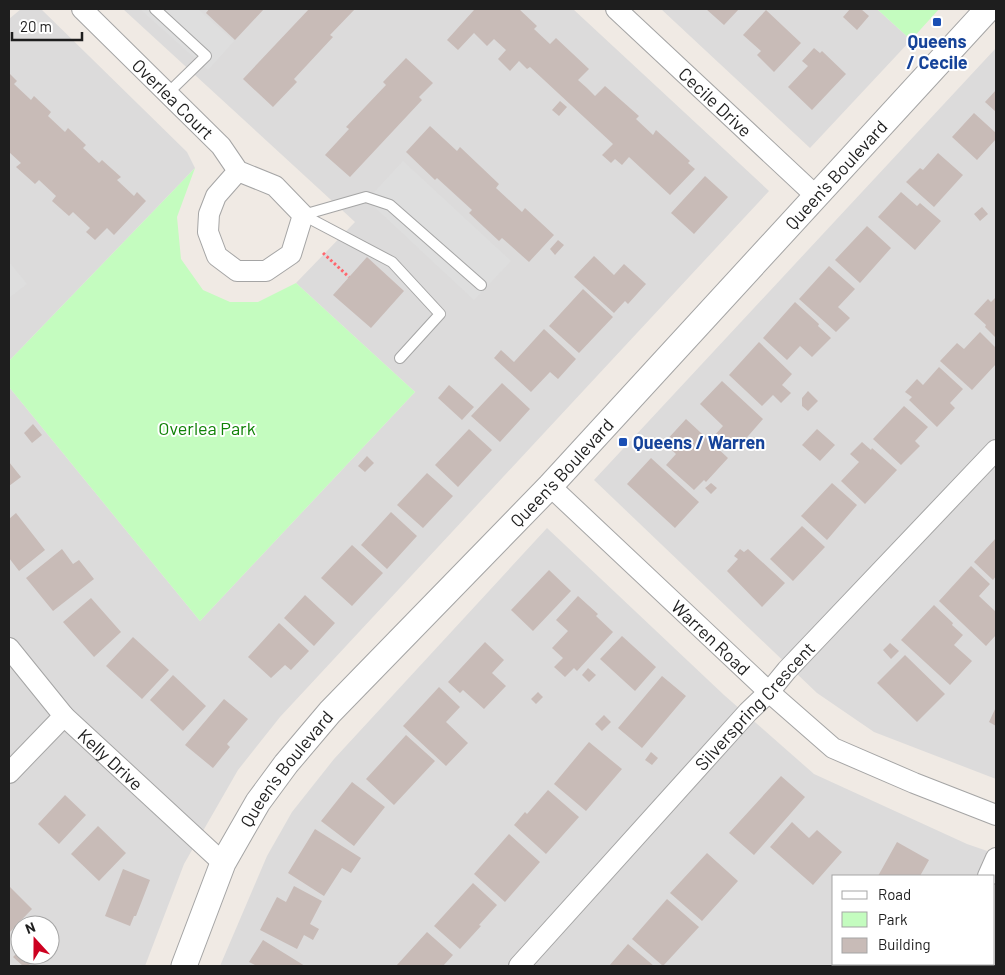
<svg xmlns="http://www.w3.org/2000/svg" width="1005" height="975" font-family="Barlow,sans-serif">
  <rect width="100%" height="100%" fill="#f0eae4"/>
  <path fill="#dcdbdb" fill-rule="evenodd" d="M 21,9 L 41,9 L 187,152 L 195,168 L 9,361 L 9,19 Z
    M 123,9 L 573,9 L 769,191 L 280,717 L 238,770 L 184,864 L 145,966 L 9,966 L 9,387 L 200,621 L 415,392 L 296,283 L 355,222 ZM 20,925 L 50,925 L 50,955 L 20,955 Z
    M 661,9 L 877,9 L 911,40 L 810,148 Z
    M 996,48 L 996,779 L 874,732 L 817,693 L 594,480 Z
    M 547,528 L 724,695 L 814,774 L 967,844 L 996,854 L 996,966 L 220,966 L 267,856 L 292,812 L 334,759 ZM 834,876 L 994,876 L 994,964 L 834,964 Z"/>
  <path fill="#c4fcbf" d="M 877,9 L 939,9 L 911,40 Z
    M 195,168 L 177,217 L 181,259 L 203,290 L 230,302 L 258,302 L 296,283 L 415,392 L 200,621 L 9,387 L 9,361 Z"/>
  <path fill="#dedede" d="M 140,9 L 198,9 L 234,41 L 208,70 Z
    M 403,161 L 511,261 L 474,300 L 367,200 Z
    M 9,262 L 27,284 L 9,298 Z"/>
  <path fill="#c8bbb7" d="M 209,9 L 264,9 L 235,40 L 206,13 Z
    M 309,9 L 355,9 L 330,35 L 333,37 L 294,79 L 297,82 L 273,107 L 243,79 Z
    M 472,9 L 519,9 L 537,26 L 534,29 L 550,44 L 556,38 L 589,69 L 578,80 L 587,88 L 595,96 L 605,86 L 639,116 L 636,119 L 653,135 L 656,130 L 690,161 L 688,163 L 695,169 L 670,195 L 629,157 L 622,165 L 615,159 L 611,163 L 602,155 L 613,144 L 530,67 L 527,69 L 519,61 L 510,71 L 498,59 L 506,50 L 494,39 L 487,46 L 474,33 L 458,50 L 447,40 L 474,10 Z
    M 706,9 L 739,9 L 724,25 Z
    M 850,9 L 861,9 L 869,16 L 857,30 L 843,17 Z
    M 766,10 L 801,43 L 774,72 L 757,55 L 761,51 L 743,35 Z
    M 814,48 L 820,53 L 822,51 L 846,74 L 812,110 L 788,87 L 808,66 L 802,61 Z
    M 406,58 L 433,83 L 419,97 L 422,100 L 350,177 L 325,155 L 349,129 L 346,127 L 386,85 L 383,82 Z
    M 9,73 L 17,81 L 14,84 L 31,100 L 34,96 L 51,112 L 48,116 L 65,132 L 68,128 L 86,145 L 83,148 L 99,163 L 102,160 L 121,177 L 117,180 L 134,196 L 137,192 L 146,201 L 114,235 L 107,228 L 95,240 L 86,232 L 90,228 L 73,212 L 69,216 L 52,201 L 56,196 L 39,180 L 35,184 L 16,167 L 21,163 L 9,152 Z
    M 996,90 L 996,112 L 985,102 Z
    M 560,101 L 567,107 L 559,116 L 552,110 Z
    M 974,113 L 996,133 L 996,139 L 977,160 L 952,137 Z
    M 430,126 L 457,151 L 460,147 L 499,184 L 496,188 L 522,212 L 525,208 L 554,235 L 529,262 L 502,238 L 499,241 L 469,213 L 472,210 L 437,178 L 435,180 L 406,152 Z
    M 938,153 L 963,175 L 934,207 L 906,182 L 920,168 L 923,170 Z
    M 705,176 L 728,197 L 694,234 L 671,213 Z
    M 901,192 L 917,206 L 920,203 L 941,221 L 915,250 L 878,217 Z
    M 982,207 L 988,214 L 980,221 L 974,214 Z
    M 867,226 L 891,248 L 860,283 L 835,260 Z
    M 558,240 L 564,245 L 555,255 L 550,249 Z
    M 594,256 L 614,275 L 624,264 L 646,284 L 628,304 L 625,301 L 614,313 L 574,277 Z
    M 367,257 L 404,291 L 371,328 L 333,295 Z
    M 829,266 L 855,289 L 838,307 L 850,318 L 836,332 L 799,299 Z
    M 583,289 L 613,317 L 579,353 L 549,326 Z
    M 996,297 L 996,338 L 985,327 L 986,325 L 974,314 L 988,299 L 991,302 Z
    M 795,302 L 819,324 L 818,326 L 831,338 L 812,357 L 800,346 L 787,360 L 763,338 Z
    M 544,329 L 576,359 L 558,379 L 550,372 L 531,392 L 494,358 L 501,350 L 514,362 Z
    M 980,332 L 996,348 L 996,364 L 972,390 L 940,361 L 957,343 L 964,349 Z
    M 759,342 L 792,374 L 782,385 L 791,393 L 781,403 L 773,395 L 762,406 L 729,375 Z
    M 939,367 L 963,389 L 950,403 L 955,408 L 937,427 L 909,400 L 912,397 L 905,392 L 917,379 L 923,385 Z
    M 722,381 L 763,419 L 742,443 L 739,441 L 730,451 L 714,436 L 723,426 L 700,404 Z
    M 502,383 L 530,409 L 500,442 L 471,416 Z
    M 449,385 L 474,407 L 462,420 L 438,398 Z
    M 808,391 L 818,401 L 808,411 L 802,406 L 802,398 Z
    M 904,406 L 928,427 L 915,441 L 920,446 L 901,465 L 873,439 Z
    M 686,419 L 728,458 L 706,482 L 704,480 L 694,490 L 666,465 L 676,454 L 664,443 Z
    M 33,424 L 42,435 L 32,443 L 24,433 Z
    M 469,429 L 492,450 L 458,487 L 435,465 Z
    M 817,429 L 835,445 L 820,461 L 802,445 Z
    M 862,442 L 871,450 L 872,448 L 897,470 L 865,504 L 841,481 L 859,462 L 850,454 Z
    M 367,456 L 374,463 L 365,472 L 358,466 Z
    M 651,458 L 699,502 L 675,528 L 627,484 Z
    M 9,462 L 21,477 L 9,486 Z
    M 427,473 L 453,496 L 423,528 L 397,505 Z
    M 711,483 L 717,488 L 711,494 L 705,488 Z
    M 832,483 L 857,505 L 827,540 L 801,516 Z
    M 391,512 L 417,536 L 387,569 L 361,545 Z
    M 16,513 L 45,550 L 19,571 L 9,558 L 9,519 Z
    M 802,526 L 825,547 L 793,581 L 770,559 Z
    M 996,538 L 996,576 L 993,580 L 974,562 Z
    M 352,545 L 383,573 L 352,606 L 321,578 Z
    M 62,549 L 73,564 L 79,560 L 94,579 L 53,611 L 26,578 Z
    M 740,549 L 744,552 L 748,549 L 785,583 L 762,607 L 727,571 L 738,559 L 734,556 Z
    M 971,566 L 990,584 L 979,596 L 996,612 L 996,635 L 986,646 L 939,601 Z
    M 549,570 L 571,591 L 533,631 L 511,610 Z
    M 305,595 L 335,623 L 314,646 L 284,618 Z
    M 578,596 L 598,614 L 596,616 L 613,632 L 577,671 L 574,668 L 565,677 L 554,667 L 563,658 L 552,648 L 568,631 L 556,620 Z
    M 91,598 L 121,632 L 94,657 L 63,622 Z
    M 934,605 L 953,623 L 952,625 L 963,635 L 954,645 L 972,661 L 950,685 L 901,640 Z
    M 279,623 L 309,651 L 291,670 L 285,665 L 271,678 L 248,657 Z
    M 622,636 L 656,667 L 635,691 L 600,659 Z
    M 133,637 L 169,670 L 142,699 L 106,666 Z
    M 485,642 L 504,660 L 492,673 L 506,686 L 484,709 L 463,690 L 460,693 L 448,682 Z
    M 890,643 L 899,651 L 891,659 L 883,650 Z
    M 905,655 L 945,694 L 917,722 L 877,683 Z
    M 588,668 L 596,675 L 589,682 L 582,675 Z
    M 173,675 L 206,706 L 183,731 L 150,700 Z
    M 662,676 L 686,696 L 642,748 L 618,728 Z
    M 439,687 L 460,707 L 446,722 L 468,743 L 446,766 L 403,726 Z
    M 538,692 L 543,697 L 536,704 L 531,699 Z
    M 224,699 L 248,719 L 227,744 L 230,747 L 213,768 L 185,745 Z
    M 996,707 L 996,726 L 989,722 Z
    M 604,715 L 611,722 L 602,731 L 595,724 Z
    M 406,735 L 435,761 L 394,805 L 366,779 Z
    M 589,742 L 622,769 L 586,811 L 554,784 Z
    M 651,752 L 658,758 L 652,765 L 645,760 Z
    M 781,776 L 805,797 L 754,855 L 729,833 Z
    M 352,782 L 385,807 L 354,846 L 321,821 Z
    M 548,790 L 579,817 L 546,854 L 514,825 L 525,812 L 527,814 Z
    M 65,795 L 86,815 L 59,844 L 38,824 Z
    M 792,822 L 809,838 L 817,830 L 842,852 L 813,885 L 770,847 Z
    M 98,826 L 126,853 L 99,881 L 71,854 Z
    M 315,829 L 361,858 L 351,873 L 342,868 L 324,896 L 288,873 Z
    M 509,834 L 540,862 L 505,902 L 474,874 Z
    M 897,842 L 929,860 L 920,876 L 878,876 Z
    M 707,853 L 738,881 L 702,921 L 670,893 Z
    M 123,869 L 150,880 L 136,916 L 134,916 L 130,926 L 105,916 Z
    M 473,883 L 497,905 L 479,925 L 481,926 L 460,949 L 434,926 Z
    M 9,886 L 32,909 L 9,933 Z
    M 294,886 L 322,901 L 310,924 L 319,929 L 313,940 L 304,935 L 297,949 L 260,930 L 277,897 L 286,902 Z
    M 667,899 L 699,927 L 663,966 L 632,939 Z
    M 427,932 L 453,955 L 443,966 L 396,966 Z
    M 263,940 L 305,966 L 257,966 L 249,962 Z
    M 628,944 L 654,966 L 609,966 Z
    M 20,950 L 20,955 L 26,955 L 32,962 L 28,966 L 23,966 L 13,957 Z"/>
  <g fill="none" stroke-linecap="round" stroke-linejoin="round">
    <g stroke="#a5a5a5" stroke-width="12">
      <path id="service" d="M 155,9 L 206,56 L 168,93
        M 303,215 L 392,262 L 440,314 L 400,358
        M 303,215 L 366,197 L 390,205 L 481,285"/>
    </g>
    <g stroke="#a5a5a5" stroke-width="22">
      <g id="minor">
        <path id="s1" d="M 82,9 L 221,146 L 238,171 L 275,186 L 303,215 L 291,254 L 266,271 L 237,271 L 217,256 L 208,232 L 209,214 L 216,196 L 238,171"/>
        <path id="s2" d="M 616,9 L 816,196"/>
        <path id="s3" d="M 550,486 L 769,692 L 833,748 L 914,783 L 996,815"/>
        <path id="s4" d="M 9,648 L 64,716 L 223,863"/>
        <path d="M 9,773 L 64,716"/>
        <path d="M 988,876 L 996,858"/>
        <path id="s5" d="M 519,966 L 748,712 L 769,692 L 787,670 L 996,450"/>
        <path d="M 938,966 L 940,964"/>
      </g>
    </g>
    <g stroke="#a5a5a5" stroke-width="27">
      <g id="tertiary">
        <path id="s6" d="M 184,966 L 223,863 L 258,802 L 286,764 L 330,712 L 550,486 L 988,9"/>
      </g>
    </g>
    <path stroke="#ff666e" stroke-width="3" stroke-dasharray="2.5 2.5" stroke-linecap="butt" d="M 323,253 L 349,277"/>
    <use href="#service" stroke="#fff" stroke-width="10"/>
    <use href="#minor" stroke="#fff" stroke-width="20"/>
    <use href="#tertiary" stroke="#fff" stroke-width="25"/>
  </g>
  <g fill="#1a4fb4" stroke="#fff" stroke-width="2">
    <rect x="932" y="17" width="10" height="10" rx="2.5"/>
    <rect x="618" y="437" width="10" height="10" rx="2.5"/>
  </g>
  <g text-anchor="middle" dominant-baseline="central" stroke-width="4" stroke-linejoin="round" paint-order="stroke">
    <g font-size="18" font-weight="bold" fill="#164399" stroke="#fff">
      <text x="937" y="41">Queens<tspan x="937" dy="21">/ Cecile</tspan></text>
      <text x="633" y="442" text-anchor="start">Queens / Warren</text>
    </g>
    <g font-size="18" fill="#1e1e1e" stroke="#fff">
      <text stroke="none"><textPath href="#s1" startOffset="128">Overlea Court</textPath></text>
      <text stroke="none"><textPath href="#s2" startOffset="136">Cecile Drive</textPath></text>
      <text stroke="none"><textPath href="#s6" startOffset="1034">Queen's Boulevard</textPath></text>
      <text stroke="none"><textPath href="#s6" startOffset="629">Queen's Boulevard</textPath></text>
      <text stroke="none"><textPath href="#s3" startOffset="221">Warren Road</textPath></text>
      <text stroke="none"><textPath href="#s5" startOffset="351">Silverspring Crescent</textPath></text>
      <text stroke="none"><textPath href="#s4" startOffset="151">Kelly Drive</textPath></text>
      <text stroke="none"><textPath href="#s6" startOffset="224">Queen's Boulevard</textPath></text>
    </g>
    <g font-size="18" fill="#108207" stroke="#fff">
      <text x="207" y="428">Overlea Park</text>
    </g>
  </g>
  <rect width="1005" height="975" fill="none" stroke="#1e1e1e" stroke-width="20"/>
  <rect x="832" y="875" width="162" height="90" fill="#ffffff" stroke="#a5a5a5"/>
  <rect x="842" y="891" width="25" height="8" fill="#ffffff" stroke="#a5a5a5"/>
  <text x="878" y="900" font-size="15" fill="#1e1e1e">Road</text>
  <rect x="842" y="912" width="25" height="15" fill="#c4fcbf" stroke="#a5a5a5"/>
  <text x="878" y="925" font-size="15" fill="#1e1e1e">Park</text>
  <rect x="842" y="938" width="25" height="15" fill="#c8bbb7" stroke="#a5a5a5"/>
  <text x="878" y="950" font-size="15" fill="#1e1e1e">Building</text>
  <g transform="translate(35 940) rotate(339)"><circle r="24" fill="#ffffff" stroke="#a5a5a5"/>
  <path d="M0-4L9 19L0 12L-9 19Z" fill="#cd0020"/>
  <text y="-8" font-size="14" font-weight="bold" text-anchor="middle" fill="#1e1e1e">N</text>
  </g>
  <path d="M12 32v8h70v-8" fill="none" stroke="#1e1e1e" stroke-width="2.5"/>
  <text x="20" y="32" font-size="15" fill="#1e1e1e" stroke="#ffffff" stroke-width="4" paint-order="stroke">20 m</text>
</svg>
